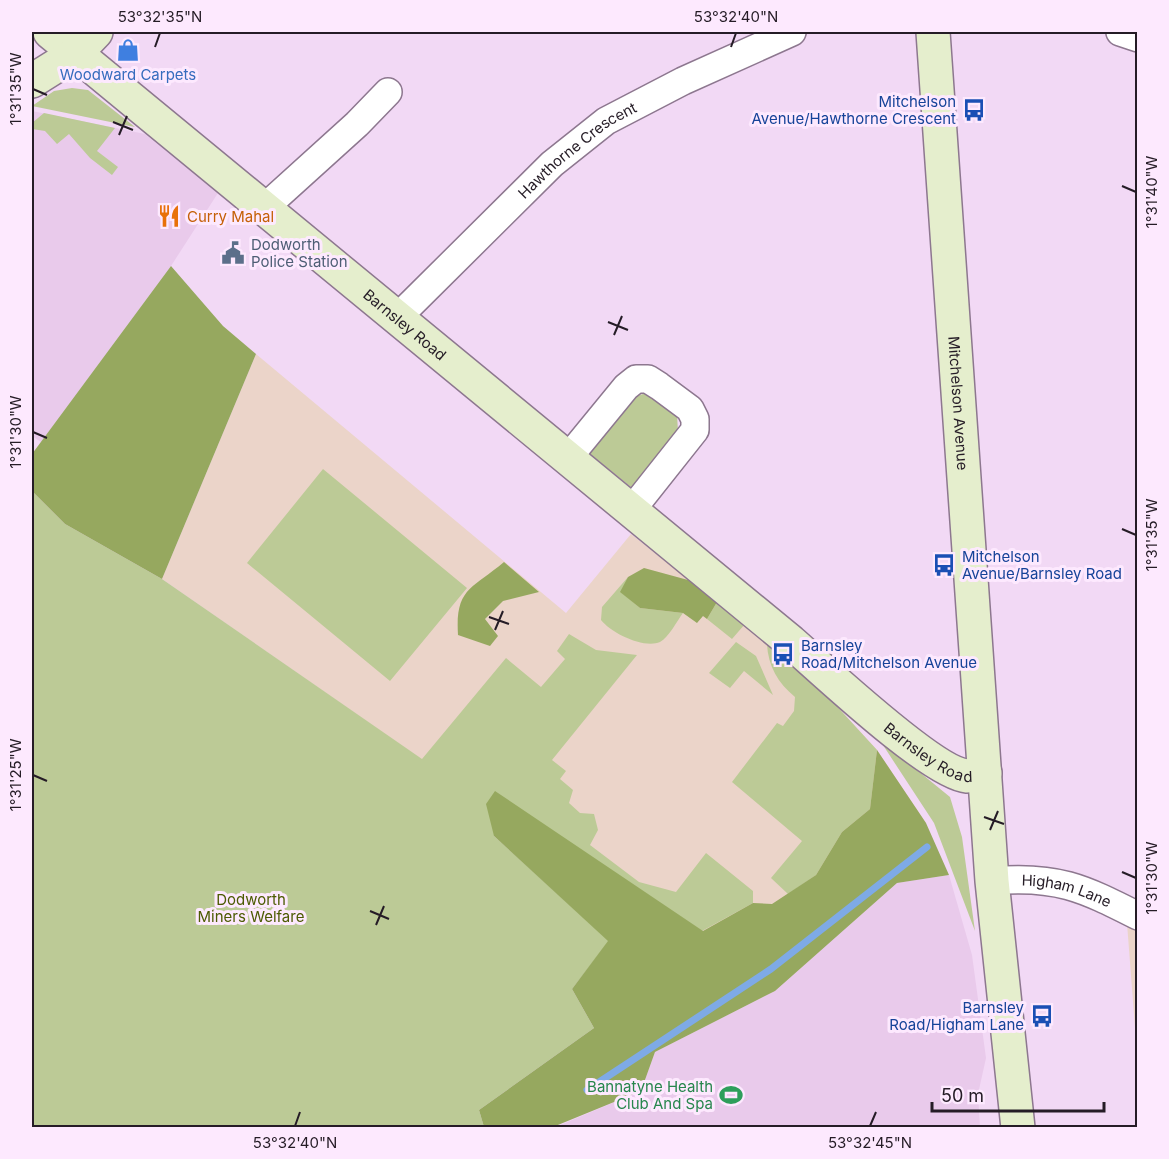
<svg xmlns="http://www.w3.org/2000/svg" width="1169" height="1159" font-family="Inter,sans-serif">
  <rect width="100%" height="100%" fill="#f2d9f5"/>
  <path fill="#e9caeb" d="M 32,111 L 145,134 L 218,193 L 171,266 L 41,442 L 32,436 Z
    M 949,875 L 972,955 L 986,1058 L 978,1094 L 980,1127 L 553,1128 L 641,1091 L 655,1052 L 775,991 L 897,883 Z"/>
  <path fill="#ebd4c9" d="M 256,354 L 566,613 L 631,534 L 751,629 L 833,702 L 877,750 L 926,823 L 722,968 L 162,579 Z
    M 1126,910 L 1137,916 L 1137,1054 Z"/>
  <path fill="#bcca96" d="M 72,88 L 88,90 L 135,127 L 32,106 L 54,91 Z
    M 44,113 L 115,128 L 97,151 L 118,167 L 112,175 L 90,158 L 69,134 L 57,144 L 45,131 L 32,129 L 32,123 Z
    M 643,394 L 653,394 L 677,414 L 678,432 L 637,492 L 585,450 L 634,397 Z
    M 323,469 L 467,588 L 390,681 L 247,563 Z
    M 32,491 L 65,524 L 162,579 L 422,759 L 506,658 L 541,687 L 565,659 L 557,651 L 569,634 L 596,650 L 637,655 L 552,760 L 566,771 L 560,779 L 573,790 L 569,803 L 580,813 L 594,814 L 598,830 L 590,845 L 639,882 L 676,892 L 706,853 L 753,891 L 753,903 L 702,931 L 495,792 L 494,836 L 609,941 L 572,989 L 594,1028 L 479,1110 L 484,1127 L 32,1127 Z
    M 628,577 L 621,592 L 640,608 L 683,613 C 677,621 669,637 660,642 C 644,649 611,633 601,620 L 602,607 Z
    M 717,602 L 745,624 L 732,639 L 707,619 Z
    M 736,642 L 756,656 L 773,695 L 744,671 L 730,688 L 709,673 Z
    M 767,644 L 833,702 L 877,750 L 870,809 L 842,832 L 816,875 L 788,894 L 771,878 L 802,841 L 732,782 L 777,723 L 783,726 L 794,711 L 795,697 C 778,683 768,666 767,644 Z
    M 879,739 L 950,797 L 962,837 L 975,931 L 934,823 Z"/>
  <path fill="#96a85f" d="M 171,266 L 223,326 L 256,354 L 162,579 L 65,524 L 32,491 L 32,454 Z
    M 504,562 L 539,592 L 503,601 L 485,619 L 498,636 L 490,646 L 458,635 C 455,588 472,589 504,562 Z
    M 644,568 L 688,580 L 717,602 L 707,619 L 703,616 L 697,623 L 683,613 L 640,608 L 620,592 L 628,577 Z
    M 877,750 L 926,823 L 949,875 L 897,883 L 775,991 L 655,1052 L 641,1091 L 553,1127 L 484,1127 L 479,1110 L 594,1028 L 572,989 L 608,941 L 494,836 L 486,804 L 495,791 L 703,931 L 753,903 L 772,904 L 816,875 L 842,832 L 870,809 Z"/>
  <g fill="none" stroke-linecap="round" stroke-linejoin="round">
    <path stroke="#7eaae6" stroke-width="7" d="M 587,1090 L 771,969 L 927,847"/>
    <g stroke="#8d778f" stroke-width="30">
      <g id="street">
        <path d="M 1120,32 L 1138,38"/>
        <path d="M 263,209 L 357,124 L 388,92"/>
        <path id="s1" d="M 398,320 L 409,306 L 552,164 L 606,121 L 683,81 L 792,32"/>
        <path d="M 567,459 L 626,387 L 636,379 L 648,379 L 659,386 L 690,409 L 695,419 L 695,430 L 630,512"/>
        <path id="s2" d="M 992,881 C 1056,875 1083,888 1138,916"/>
      </g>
    </g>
    <g stroke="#8d778f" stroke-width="36">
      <g id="secondary">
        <path id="s3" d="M 50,32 L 791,642 C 822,669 932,773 967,776 C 972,776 979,774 985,773"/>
        <path id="s4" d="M 933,32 L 992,881 L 1018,1128"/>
        <path d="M 32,81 L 75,54 L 96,32"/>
      </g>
    </g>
    <use href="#street" stroke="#fff" stroke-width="27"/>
    <use href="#secondary" stroke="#e5eecd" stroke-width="33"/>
  </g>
  <path fill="none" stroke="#251c26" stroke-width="2" d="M 155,47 L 160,33M 731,47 L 736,33M 33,89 L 47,95M 113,122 L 133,130M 119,135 L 127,116M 1122,186 L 1136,192M 608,322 L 628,330M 614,335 L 622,316M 33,432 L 47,438M 1122,529 L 1136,535M 489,617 L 509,624M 495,630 L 503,611M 33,775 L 47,781M 984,817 L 1004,824M 990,830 L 998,811M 1122,872 L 1136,878M 370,911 L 389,919M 376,925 L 384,906M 295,1126 L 300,1112M 870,1126 L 876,1112"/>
  <defs>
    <g id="shop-bare" transform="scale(1.8)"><path d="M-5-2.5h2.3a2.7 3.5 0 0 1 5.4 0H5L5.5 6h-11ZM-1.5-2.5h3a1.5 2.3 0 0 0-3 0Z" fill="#3f7fe0" stroke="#fde9fe" stroke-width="2.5" paint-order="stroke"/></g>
    <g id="bus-bare" transform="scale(1.8)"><path d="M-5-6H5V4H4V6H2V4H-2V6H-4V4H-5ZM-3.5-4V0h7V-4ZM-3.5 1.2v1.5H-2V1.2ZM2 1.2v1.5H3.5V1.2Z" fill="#1a4fb4" stroke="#fde9fe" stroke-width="2.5" paint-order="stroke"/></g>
    <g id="restaurant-bare" transform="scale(1.8)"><path d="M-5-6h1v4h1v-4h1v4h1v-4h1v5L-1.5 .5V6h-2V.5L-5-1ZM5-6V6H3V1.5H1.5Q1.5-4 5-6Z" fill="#e8710a" stroke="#fde9fe" stroke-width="2.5" paint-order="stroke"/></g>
    <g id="civic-bare" transform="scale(1.8)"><path d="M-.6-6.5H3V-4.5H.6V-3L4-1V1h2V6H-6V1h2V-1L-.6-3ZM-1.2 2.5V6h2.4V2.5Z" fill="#5c6f8a" stroke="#fde9fe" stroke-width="2.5" paint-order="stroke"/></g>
    <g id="stadium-bare" transform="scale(1.8)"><path d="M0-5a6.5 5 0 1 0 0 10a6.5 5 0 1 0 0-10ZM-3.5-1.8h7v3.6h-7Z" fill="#2e9e5b" stroke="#fde9fe" stroke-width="2.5" paint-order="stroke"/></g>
  </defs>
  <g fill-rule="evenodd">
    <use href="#shop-bare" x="128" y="50"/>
    <use href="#bus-bare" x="974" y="110"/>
    <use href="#restaurant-bare" x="169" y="216"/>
    <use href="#civic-bare" x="233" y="253"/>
    <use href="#bus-bare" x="944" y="565"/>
    <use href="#bus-bare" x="783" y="654"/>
    <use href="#bus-bare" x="1042" y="1016"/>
    <use href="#stadium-bare" x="731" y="1095"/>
  </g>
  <g text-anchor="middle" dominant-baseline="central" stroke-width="6" stroke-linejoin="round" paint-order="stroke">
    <g font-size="15" fill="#366cbe" stroke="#fde9fe">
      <text x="128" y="74">Woodward Carpets</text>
    </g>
    <g font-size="15" fill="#164399" stroke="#fde9fe" text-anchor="end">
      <text x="956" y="101">Mitchelson<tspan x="956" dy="17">Avenue/Hawthorne Crescent</tspan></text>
      <text x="962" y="556" text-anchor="start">Mitchelson<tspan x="962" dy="17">Avenue/Barnsley Road</tspan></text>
      <text x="801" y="645" text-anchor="start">Barnsley<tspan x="801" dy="17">Road/Mitchelson Avenue</tspan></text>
      <text x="1024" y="1007">Barnsley<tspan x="1024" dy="17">Road/Higham Lane</tspan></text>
    </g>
    <g font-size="15" fill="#251c26" stroke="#fde9fe">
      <text stroke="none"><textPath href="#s1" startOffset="248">Hawthorne Crescent</textPath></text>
      <text stroke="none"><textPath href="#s3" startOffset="460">Barnsley Road</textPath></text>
      <text stroke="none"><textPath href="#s4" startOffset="372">Mitchelson Avenue</textPath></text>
      <text stroke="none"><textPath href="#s3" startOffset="1137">Barnsley Road</textPath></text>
      <text stroke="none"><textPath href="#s2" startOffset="76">Higham Lane</textPath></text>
    </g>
    <g font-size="15" fill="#c56008" stroke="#fde9fe" text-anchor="start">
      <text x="187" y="216">Curry Mahal</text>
    </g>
    <g font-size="15" fill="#4e5e75" stroke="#fde9fe" text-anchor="start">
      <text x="251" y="244">Dodworth<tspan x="251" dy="17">Police Station</tspan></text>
    </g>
    <g font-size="15" fill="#4c5b02" stroke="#fde9fe">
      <text x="251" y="899">Dodworth<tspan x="251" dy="17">Miners Welfare</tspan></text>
    </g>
    <g font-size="15" fill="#27864d" stroke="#fde9fe" text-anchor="end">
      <text x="713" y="1086">Bannatyne Health<tspan x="713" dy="17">Club And Spa</tspan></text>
    </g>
  </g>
  <rect width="1169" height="1159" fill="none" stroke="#fde9fe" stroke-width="66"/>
  <path d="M932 1102v9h172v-9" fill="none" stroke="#251c26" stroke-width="3"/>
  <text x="941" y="1102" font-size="18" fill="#251c26" stroke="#fde9fe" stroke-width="4.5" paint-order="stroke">50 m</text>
  <rect x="33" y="33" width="1103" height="1093" fill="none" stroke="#251c26" stroke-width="2"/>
  <g font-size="15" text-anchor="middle" fill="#251c26">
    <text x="160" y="22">53°32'35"N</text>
    <text x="736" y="22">53°32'40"N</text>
    <text transform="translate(16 89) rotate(-90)" y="5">1°31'35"W</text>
    <text transform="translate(1152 192) rotate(-90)" y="5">1°31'40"W</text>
    <text transform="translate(16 432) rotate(-90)" y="5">1°31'30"W</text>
    <text transform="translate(1152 535) rotate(-90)" y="5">1°31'35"W</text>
    <text transform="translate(16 775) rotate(-90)" y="5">1°31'25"W</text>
    <text transform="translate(1152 878) rotate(-90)" y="5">1°31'30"W</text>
    <text x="295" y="1148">53°32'40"N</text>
    <text x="870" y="1148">53°32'45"N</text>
  </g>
</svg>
